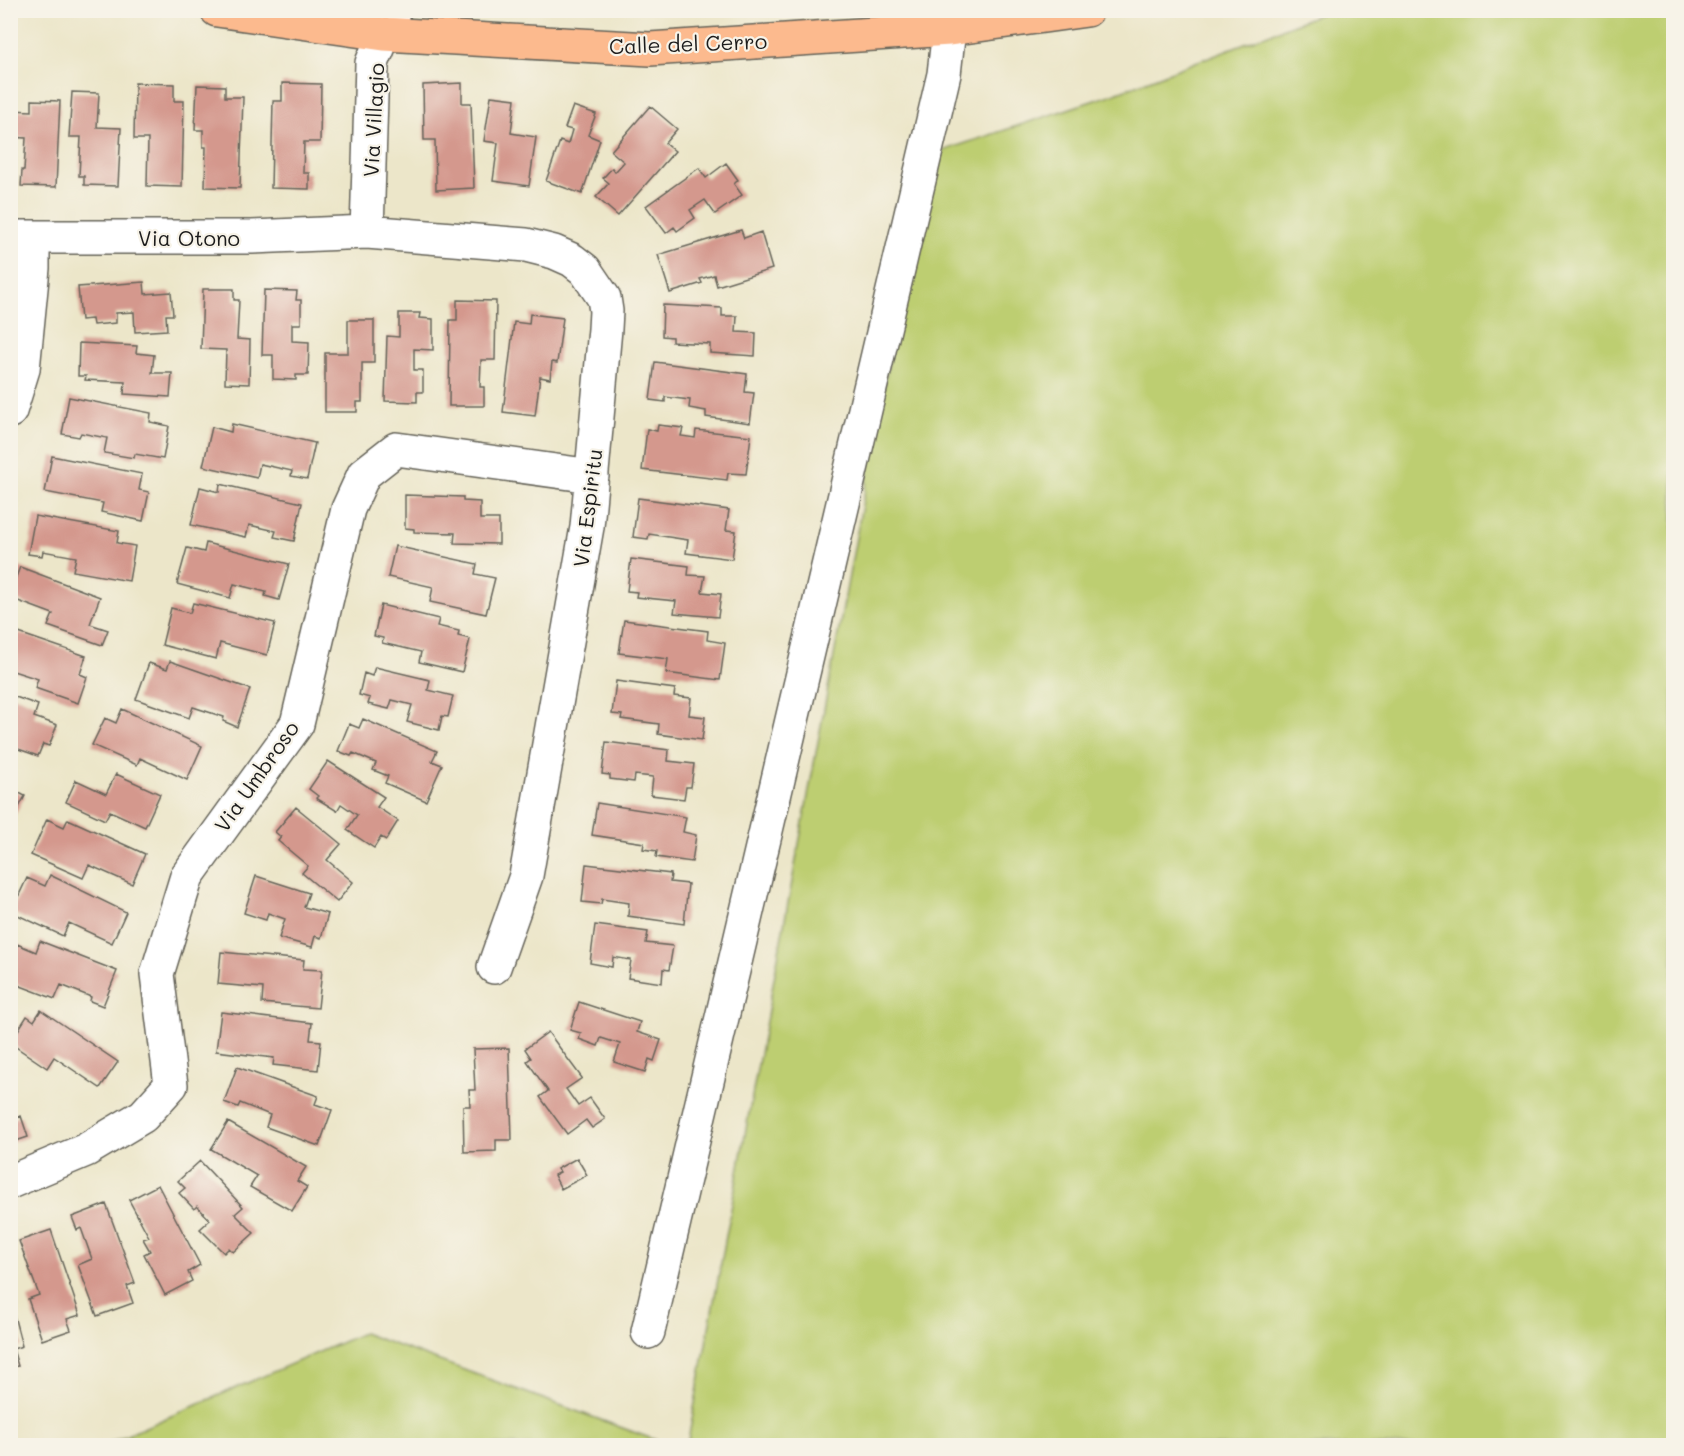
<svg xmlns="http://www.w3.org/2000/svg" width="1684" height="1456" font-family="Mali,sans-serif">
  <rect width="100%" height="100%" fill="#f7f3e8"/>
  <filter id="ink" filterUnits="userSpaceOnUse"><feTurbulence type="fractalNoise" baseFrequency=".0167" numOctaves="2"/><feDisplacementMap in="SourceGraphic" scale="12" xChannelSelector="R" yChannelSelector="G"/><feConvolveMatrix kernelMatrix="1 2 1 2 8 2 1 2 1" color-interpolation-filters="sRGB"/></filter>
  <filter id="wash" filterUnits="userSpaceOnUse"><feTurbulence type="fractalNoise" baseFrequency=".008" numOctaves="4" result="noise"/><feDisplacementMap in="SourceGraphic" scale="24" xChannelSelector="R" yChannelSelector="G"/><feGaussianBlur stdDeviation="1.35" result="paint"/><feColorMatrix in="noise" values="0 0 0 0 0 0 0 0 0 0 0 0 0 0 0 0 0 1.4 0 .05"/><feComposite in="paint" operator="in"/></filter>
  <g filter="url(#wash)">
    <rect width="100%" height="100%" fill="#ece6c9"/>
    <path fill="#bdce71" stroke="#6c7546" stroke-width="1.5" d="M 1328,11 L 1673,11 L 1673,1445 L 687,1446 L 927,156 L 1110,95 Z
      M 363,1333 L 669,1445 L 104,1445 Z"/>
    <g id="blocks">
      <path fill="#d4988d" d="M 135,83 L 174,84 L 174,101 L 184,101 L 182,187 L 147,186 L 148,139 L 134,139 Z
        M 282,83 L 321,84 L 320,142 L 304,142 L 303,173 L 309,173 L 309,189 L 271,188 L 273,101 L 282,101 Z
        M 462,83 L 462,103 L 471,103 L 474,188 L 436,190 L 435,140 L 424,140 L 423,85 Z
        M 197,85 L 225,86 L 225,97 L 243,97 L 240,188 L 205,187 L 206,147 L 203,147 L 203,130 L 195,130 Z
        M 72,92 L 99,93 L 97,127 L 121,128 L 118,186 L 84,185 L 84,176 L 79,176 L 81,137 L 69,137 Z
        M 491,96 L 515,99 L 511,133 L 536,137 L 529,186 L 493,181 L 498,143 L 484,141 Z
        M 32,100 L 60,101 L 56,187 L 21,186 L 22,170 L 24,170 L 26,138 L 10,137 L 10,110 L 32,111 Z
        M 573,106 L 596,114 L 588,135 L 600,140 L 582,194 L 546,181 L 560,141 L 568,144 L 572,130 L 565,128 Z
        M 650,106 L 677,129 L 665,143 L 675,151 L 618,216 L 596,197 L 609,183 L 603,178 L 612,168 L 615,172 L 624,162 L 611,151 Z
        M 726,163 L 738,180 L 734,184 L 742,195 L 715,214 L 705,200 L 690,210 L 695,218 L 677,231 L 674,227 L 666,233 L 646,206 L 699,168 L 706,178 Z
        M 741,230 L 744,238 L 761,232 L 772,269 L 717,286 L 714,275 L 700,279 L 702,283 L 670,293 L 658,255 Z
        M 144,282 L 145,294 L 171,292 L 173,315 L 166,315 L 167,330 L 135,332 L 134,312 L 116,313 L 116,323 L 93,325 L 92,319 L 81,320 L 78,287 Z
        M 203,289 L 234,289 L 234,300 L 239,300 L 237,339 L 250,340 L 249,384 L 225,383 L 226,350 L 201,349 Z
        M 264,290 L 297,291 L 296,300 L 301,300 L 301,324 L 292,324 L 292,341 L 309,342 L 308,375 L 296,375 L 296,380 L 273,379 L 273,355 L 262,355 Z
        M 457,300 L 496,301 L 495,360 L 481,360 L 480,387 L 484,387 L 484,406 L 449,406 L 450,320 L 457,320 Z
        M 663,305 L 722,308 L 722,316 L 737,316 L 736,332 L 756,333 L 755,356 L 710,353 L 710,344 L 672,342 L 672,337 L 662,336 Z
        M 399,313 L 420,313 L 419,318 L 433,319 L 433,350 L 414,349 L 414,370 L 423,370 L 423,392 L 417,392 L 417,402 L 385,401 L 387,336 L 399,337 Z
        M 530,314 L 563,318 L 557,363 L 552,362 L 550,379 L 540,377 L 535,416 L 503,412 L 514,322 L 529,324 Z
        M 348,320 L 374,320 L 374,363 L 362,363 L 362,402 L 357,402 L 357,412 L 325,412 L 325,353 L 348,353 Z
        M 79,343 L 137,346 L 136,353 L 154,355 L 152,373 L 172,373 L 170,397 L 124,394 L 125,382 L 85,380 L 86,376 L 78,376 Z
        M 655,362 L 747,374 L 745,392 L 754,393 L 750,423 L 706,417 L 706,411 L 689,408 L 690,400 L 665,397 L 665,402 L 650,400 Z
        M 69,397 L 151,413 L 150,422 L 169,426 L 163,459 L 135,454 L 134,458 L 104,453 L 107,438 L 81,433 L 79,437 L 62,434 Z
        M 232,424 L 315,443 L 307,479 L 291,476 L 292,471 L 260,464 L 257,478 L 203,466 L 212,427 L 231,432 Z
        M 658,425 L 683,428 L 681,436 L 695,438 L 696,430 L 751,436 L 746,474 L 728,473 L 727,480 L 642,470 L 647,429 L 657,431 Z
        M 52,456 L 142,474 L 139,490 L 149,492 L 143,521 L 101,512 L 103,503 L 45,492 Z
        M 220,484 L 302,503 L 294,541 L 274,537 L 276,531 L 249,525 L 246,537 L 191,525 L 200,487 L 219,492 Z
        M 405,495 L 463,497 L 463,501 L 480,502 L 480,519 L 499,519 L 499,544 L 454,543 L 455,533 L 414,532 L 414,529 L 405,528 Z
        M 638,498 L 729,510 L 726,530 L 736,531 L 732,559 L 686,553 L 688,540 L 649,534 L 648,539 L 633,537 Z
        M 35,516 L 119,531 L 117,543 L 135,546 L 129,581 L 73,571 L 76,557 L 43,551 L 42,556 L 28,554 Z
        M 206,543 L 289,564 L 279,600 L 265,596 L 266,592 L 234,584 L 230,598 L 177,584 L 187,548 L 204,552 Z
        M 395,546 L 477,564 L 475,574 L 495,578 L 486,614 L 430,602 L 433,587 L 388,577 Z
        M 631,559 L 689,566 L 688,575 L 705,576 L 702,592 L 721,594 L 718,617 L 674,613 L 676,601 L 636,597 L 637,592 L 627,591 Z
        M 20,567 L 100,597 L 90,624 L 108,630 L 102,645 L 48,626 L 53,614 L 10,598 L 10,592 Z
        M 193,603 L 275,623 L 267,655 L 220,643 L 216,659 L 162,645 L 171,608 L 190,613 Z
        M 381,605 L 439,619 L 437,626 L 459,631 L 458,636 L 470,639 L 462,672 L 419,662 L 421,652 L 382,643 L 383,638 L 374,636 Z
        M 624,620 L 708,631 L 707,640 L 725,643 L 720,680 L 666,673 L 668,659 L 619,653 Z
        M 10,630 L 86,656 L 80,674 L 87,677 L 78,703 L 35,688 L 38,679 L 10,670 Z
        M 170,661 L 250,689 L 237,727 L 223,721 L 224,717 L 193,707 L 189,718 L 136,699 L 149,663 L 167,669 Z
        M 375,667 L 430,680 L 428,690 L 453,696 L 448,717 L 442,716 L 439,730 L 407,722 L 412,705 L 392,700 L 389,709 L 368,704 L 370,698 L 359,695 L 364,673 L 372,676 Z
        M 616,681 L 675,689 L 674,696 L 691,698 L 689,715 L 705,717 L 702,740 L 658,734 L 659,724 L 621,719 L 622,715 L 612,714 Z
        M 10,695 L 38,705 L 34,717 L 57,725 L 49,746 L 43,744 L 38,756 L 10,746 L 10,736 L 14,728 L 10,727 Z
        M 122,709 L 202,746 L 187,780 L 140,758 L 137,765 L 92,745 L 105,718 L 116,723 Z
        M 363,719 L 437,751 L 432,761 L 442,765 L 426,801 L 385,783 L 388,776 L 373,770 L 376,763 L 353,753 L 351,756 L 338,751 L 349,724 L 359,728 Z
        M 606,742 L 669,750 L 668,761 L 694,764 L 691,787 L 686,787 L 684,799 L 651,795 L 653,777 L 635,775 L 634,782 L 610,779 L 610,775 L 602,774 Z
        M 328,761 L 384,797 L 377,807 L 398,821 L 386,840 L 381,837 L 374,848 L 347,830 L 357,815 L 341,804 L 337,811 L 316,798 L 318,796 L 309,789 Z
        M 116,774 L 160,794 L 145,827 L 110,811 L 105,820 L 66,802 L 76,780 L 106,794 Z
        M 10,788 L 25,796 L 13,818 L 10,817 Z
        M 597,803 L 686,817 L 683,832 L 696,835 L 692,862 L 656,857 L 657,851 L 643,849 L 644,843 L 592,835 Z
        M 296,807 L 341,844 L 327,860 L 353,882 L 337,902 L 302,873 L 308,866 L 278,841 L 281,837 L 275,832 Z
        M 47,819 L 64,827 L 68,819 L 145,854 L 132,884 L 89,865 L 83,878 L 31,855 Z
        M 586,864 L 671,874 L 670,882 L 688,884 L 684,924 L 628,916 L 629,903 L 602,899 L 601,904 L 582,902 Z
        M 50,875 L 126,912 L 112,943 L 69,923 L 63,936 L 11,912 L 27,878 L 45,886 Z
        M 256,876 L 309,893 L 304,907 L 328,914 L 321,938 L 315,936 L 312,947 L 279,938 L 285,919 L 268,913 L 266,920 L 244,913 Z
        M 595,925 L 648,932 L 646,943 L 673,946 L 669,970 L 663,969 L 662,983 L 628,978 L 631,960 L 613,957 L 612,967 L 590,963 Z
        M 40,941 L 117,971 L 103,1006 L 90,1001 L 91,997 L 61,985 L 55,999 L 10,982 L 10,961 L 17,944 L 36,952 Z
        M 221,952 L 304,960 L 303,969 L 322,970 L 318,1008 L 262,1003 L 263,988 L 218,984 Z
        M 579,1002 L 640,1022 L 637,1032 L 661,1040 L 654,1061 L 649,1059 L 645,1072 L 614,1062 L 620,1044 L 601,1038 L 598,1046 L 579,1039 L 581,1033 L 570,1030 Z
        M 41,1010 L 118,1062 L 100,1088 L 54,1057 L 47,1068 L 10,1043 L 27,1016 L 34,1021 Z
        M 221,1012 L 312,1023 L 310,1040 L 321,1041 L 318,1070 L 273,1065 L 274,1058 L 216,1051 Z
        M 548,1032 L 582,1078 L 566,1089 L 578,1106 L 590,1098 L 605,1119 L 592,1128 L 586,1120 L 567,1134 L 540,1097 L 548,1091 L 527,1061 L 531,1058 L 525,1049 Z
        M 509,1048 L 512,1140 L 496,1140 L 496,1151 L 464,1152 L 463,1106 L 470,1106 L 469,1090 L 475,1090 L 473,1049 Z
        M 237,1067 L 318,1096 L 315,1104 L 332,1110 L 319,1146 L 266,1127 L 270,1115 L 240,1103 L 238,1107 L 224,1102 Z
        M 21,1116 L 28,1137 L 10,1143 L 10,1120 Z
        M 228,1122 L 306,1167 L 297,1181 L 307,1187 L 292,1211 L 250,1187 L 257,1176 L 211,1149 Z
        M 577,1158 L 587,1175 L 561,1189 L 554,1175 L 560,1172 L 557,1169 Z
        M 200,1161 L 243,1207 L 235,1214 L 254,1233 L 233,1252 L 229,1248 L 224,1253 L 200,1229 L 210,1220 L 197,1206 L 194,1209 L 179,1193 L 185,1188 L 178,1181 Z
        M 158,1185 L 200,1265 L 188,1272 L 192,1281 L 165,1295 L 144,1254 L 150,1251 L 143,1239 L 149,1237 L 129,1200 Z
        M 106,1204 L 135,1283 L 127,1286 L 133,1303 L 97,1316 L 78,1265 L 92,1259 L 81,1228 L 77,1230 L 72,1217 Z
        M 51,1230 L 80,1315 L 67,1319 L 71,1330 L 42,1340 L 28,1299 L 39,1295 L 19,1241 Z
        M 10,1300 L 22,1346 L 13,1349 L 18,1366 L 10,1367 Z"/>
    </g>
  </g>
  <g filter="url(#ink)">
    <use href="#blocks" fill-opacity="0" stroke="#656359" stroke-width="1.5"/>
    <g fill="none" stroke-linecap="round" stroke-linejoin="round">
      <g stroke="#656359" stroke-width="36">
        <path id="minor" d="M 367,232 L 372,63 L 394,10
          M 10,237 L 252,237 L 367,232 L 526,245 L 554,252 L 572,260 L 585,270 L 604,298 L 606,311 L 605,329 L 587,527 L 526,876 L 494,967
          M 10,411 L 23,369 L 33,268 L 33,237
          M 10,1182 L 86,1150 L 143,1116 L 171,1085 L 157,974 L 187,876 L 297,724 L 348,509 L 364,474 L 396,449 L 592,476
          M 648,1332 L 944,74 L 949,29"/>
      </g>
      <g stroke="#656359" stroke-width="36">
        <path id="major" d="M 217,10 L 384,34 L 650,49 L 949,29 L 1087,10"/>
      </g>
      <use href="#minor" stroke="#fff" stroke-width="33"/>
      <use href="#major" stroke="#fcba8e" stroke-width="33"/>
    </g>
  </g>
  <g text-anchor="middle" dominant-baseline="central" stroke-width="4.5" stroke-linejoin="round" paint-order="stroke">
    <g font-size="21" fill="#1c1c1c" stroke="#f7f3e8">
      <text transform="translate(688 43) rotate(-2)">Calle del Cerro</text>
      <text transform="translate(373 120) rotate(-87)">Via Villagio</text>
      <text x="189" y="237">Via Otono</text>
      <text transform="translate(587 508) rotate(-83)">Via Espiritu</text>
      <text transform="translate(256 776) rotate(-55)">Via Umbroso</text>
    </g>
  </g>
  <rect width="1684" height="1456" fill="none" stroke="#f7f3e8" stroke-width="36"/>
</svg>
